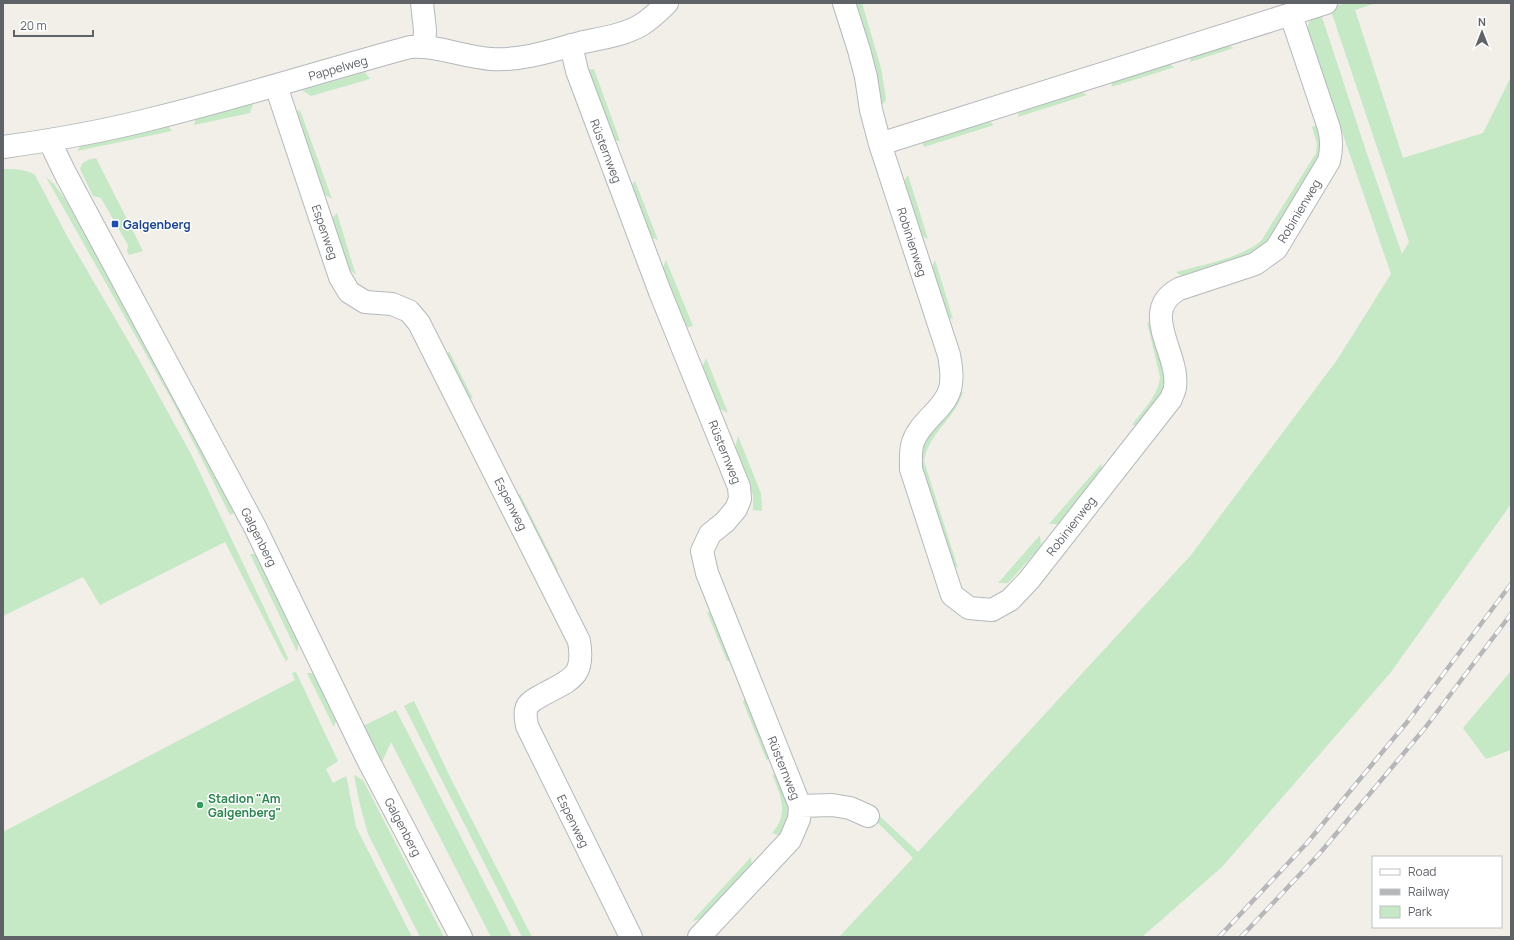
<svg xmlns="http://www.w3.org/2000/svg" width="1514" height="940" font-family="Manrope,sans-serif">
  <rect width="100%" height="100%" fill="#f1efe8"/>
  <path fill="#c5e8c5" d="M 854,3 L 862,3 L 881,68 L 886,99 L 884,103 L 880,104 Z
    M 1345,3 L 1376,3 L 1355,10 L 1403,158 L 1483,133 L 1511,77 L 1511,504 L 1391,672 L 1222,867 L 1142,937 L 839,937 L 913,858 L 874,819 L 870,807 L 918,852 L 1191,555 L 1337,360 L 1391,274 L 1307,30 L 1309,22 L 1320,11 L 1367,154 L 1402,254 L 1409,242 L 1330,8 Z
    M 1221,43 L 1234,48 L 1190,62 L 1193,52 Z
    M 1163,62 L 1175,67 L 1111,87 L 1114,77 Z
    M 594,69 L 620,141 L 612,140 L 587,70 Z
    M 365,72 L 370,79 L 311,96 L 302,90 Z
    M 1077,89 L 1087,95 L 1018,117 L 1020,107 Z
    M 253,104 L 250,113 L 194,125 L 196,117 Z
    M 300,110 L 332,199 L 320,192 L 294,112 Z
    M 985,118 L 994,125 L 924,147 L 920,139 Z
    M 166,123 L 172,131 L 77,151 L 83,142 Z
    M 1319,124 L 1325,150 L 1263,251 L 1185,278 L 1176,272 C 1202,265 1241,258 1261,241 L 1316,153 L 1317,144 L 1312,127 Z
    M 96,158 L 143,251 L 129,255 L 127,251 L 128,245 L 101,198 L 93,196 L 80,169 C 83,160 88,160 96,158 Z
    M 3,169 C 13,169 27,169 35,175 L 67,236 L 137,356 L 192,456 L 288,658 L 286,662 L 225,542 L 100,605 L 83,577 L 3,616 Z
    M 908,175 L 928,239 L 918,234 L 902,184 Z
    M 46,177 L 53,183 L 65,199 L 179,402 L 236,512 L 230,515 L 174,404 Z
    M 635,181 L 658,240 L 650,237 L 630,187 Z
    M 337,213 L 354,269 L 356,275 L 343,264 L 330,220 Z
    M 666,260 L 693,326 L 685,328 L 662,270 Z
    M 935,260 L 953,319 L 945,317 L 930,271 Z
    M 1147,322 L 1155,326 L 1167,384 L 1140,425 L 1132,425 C 1142,411 1159,395 1160,377 Z
    M 449,351 L 473,399 L 461,395 L 444,361 Z
    M 706,358 L 728,413 L 718,408 L 702,368 Z
    M 963,392 C 955,419 929,432 924,461 L 958,568 L 947,562 L 917,468 L 921,439 L 954,394 Z
    M 738,436 L 758,486 L 761,494 L 762,511 L 753,510 L 753,495 L 735,448 Z
    M 1101,464 L 1104,474 L 1061,524 L 1049,524 Z
    M 520,494 L 558,570 L 549,570 L 514,500 Z
    M 1040,535 L 1041,546 L 1008,583 L 998,583 Z
    M 250,554 L 255,554 L 299,641 L 297,652 Z
    M 707,612 L 712,613 L 735,662 L 727,661 Z
    M 1511,671 L 1511,750 L 1486,759 L 1463,728 Z
    M 296,672 L 338,761 L 326,769 L 333,783 L 346,776 L 347,779 L 356,827 L 412,937 L 3,937 L 3,832 L 295,680 L 292,673 Z
    M 307,673 L 313,673 L 336,720 L 334,727 Z
    M 746,695 L 772,752 L 767,761 L 743,702 Z
    M 414,701 L 451,779 L 532,937 L 522,937 L 404,706 Z
    M 396,710 L 512,937 L 491,937 L 391,742 L 381,764 L 363,726 Z
    M 772,774 L 783,779 L 788,794 L 790,819 L 781,836 L 772,833 C 790,814 780,794 772,774 Z
    M 354,775 L 363,780 L 444,937 L 420,937 L 368,834 L 359,801 Z
    M 751,857 L 752,868 L 704,918 L 692,921 Z"/>
  <g fill="none" stroke-linecap="round" stroke-linejoin="round">
    <g stroke="#b5b8bc" stroke-width="24">
      <path id="street" d="M 422,3 L 425,30 L 424,46
        M 844,3 L 859,50 L 866,77 L 871,110 L 880,144 L 949,355 C 951,366 953,378 950,389 C 944,410 920,421 913,442 C 910,451 911,460 911,469 L 952,595 L 969,608 L 992,610 L 1010,600 L 1029,580 L 1171,399 C 1172,395 1175,391 1175,387 C 1180,354 1138,311 1179,289 L 1255,264 L 1276,249 L 1329,161 C 1332,149 1332,140 1329,128 L 1291,15
        M 571,45 L 577,71 L 660,292 L 739,487 L 740,499 L 736,509 L 725,522 L 710,534 L 702,551 L 707,573 L 800,806 L 832,805 L 850,808 L 868,816
        M 276,86 L 340,277 L 349,292 L 365,302 L 392,304 L 409,311 L 419,323 L 579,641 C 585,676 572,679 544,694 C 539,697 532,700 528,705 C 524,711 526,720 527,726 L 631,937
        M 49,140 L 65,173 L 255,527 L 367,758 L 461,937
        M 880,144 L 1326,3
        M 3,147 C 54,140 105,131 155,118 C 241,97 325,70 410,47 C 437,45 463,57 491,59 C 522,61 554,50 583,42 C 603,38 624,35 641,25 C 651,19 659,11 667,3
        M 699,937 L 790,840 L 799,819 L 800,806"/>
    </g>
    <use href="#street" stroke="#fff" stroke-width="22"/>
    <g stroke="#b6b7b8" stroke-width="4.5">
      <path id="rail" d="M 1219,937 L 1307,843 L 1408,721 L 1511,584
        M 1241,937 L 1320,853 L 1425,728 L 1511,614"/>
    </g>
    <use href="#rail" stroke="#fff" stroke-width="3" stroke-dasharray="9" stroke-linecap="butt"/>
  </g>
  <rect fill="#1a4fb4" stroke="#fff" stroke-width="1.5" x="111" y="220" width="8" height="8" rx="2"/>
  <circle fill="#2e9e5b" stroke="#fff" stroke-width="1.5" cx="200" cy="805" r="4"/>
  <g text-anchor="middle" dominant-baseline="central" stroke-width="3" stroke-linejoin="round" paint-order="stroke">
    <g font-size="12" fill="#5f6368" stroke="#fff">
      <text transform="translate(338 68) rotate(-16)">Pappelweg</text>
      <text transform="translate(606 151) rotate(69)">Rüsternweg</text>
      <text transform="translate(1299 211) rotate(-59)">Robinienweg</text>
      <text transform="translate(325 232) rotate(71)">Espenweg</text>
      <text transform="translate(912 242) rotate(72)">Robinienweg</text>
      <text transform="translate(725 452) rotate(68)">Rüsternweg</text>
      <text transform="translate(511 504) rotate(63)">Espenweg</text>
      <text transform="translate(1071 526) rotate(-52)">Robinienweg</text>
      <text transform="translate(259 537) rotate(63)">Galgenberg</text>
      <text transform="translate(784 768) rotate(68)">Rüsternweg</text>
      <text transform="translate(573 821) rotate(64)">Espenweg</text>
      <text transform="translate(403 827) rotate(62)">Galgenberg</text>
    </g>
    <g font-size="12" font-weight="bold" fill="#164399" stroke="#fff" text-anchor="start">
      <text x="123" y="224">Galgenberg</text>
    </g>
    <g font-size="12" font-weight="bold" fill="#27864d" stroke="#fff" text-anchor="start">
      <text x="208" y="798">Stadion "Am<tspan x="208" dy="14">Galgenberg"</tspan></text>
    </g>
  </g>
  <rect width="1514" height="940" fill="none" stroke="#5f6368" stroke-width="8"/>
  <rect x="1372" y="856" width="130" height="72" fill="#ffffff" stroke="#bfc1c3"/>
  <rect x="1380" y="869" width="20" height="6" fill="#ffffff" stroke="#bfc1c3"/>
  <text x="1408" y="876" font-size="12" fill="#5f6368">Road</text>
  <rect x="1380" y="889" width="20" height="6" fill="#b6b7b8" stroke="#bfc1c3"/>
  <text x="1408" y="896" font-size="12" fill="#5f6368">Railway</text>
  <rect x="1380" y="906" width="20" height="12" fill="#c5e8c5" stroke="#bfc1c3"/>
  <text x="1408" y="916" font-size="12" fill="#5f6368">Park</text>
  <g transform="translate(1482 32)" stroke="#ffffff" stroke-width="3" paint-order="stroke">
  <path d="M0-3L7 15L0 10L-7 15Z" fill="#5f6368"/>
  <text y="-6" font-size="11" font-weight="bold" text-anchor="middle" fill="#5f6368">N</text>
  </g>
  <path d="M14 30v6h79v-6" fill="none" stroke="#5f6368" stroke-width="2"/>
  <text x="20" y="30" font-size="12" fill="#5f6368" stroke="#ffffff" stroke-width="3" paint-order="stroke">20 m</text>
</svg>
